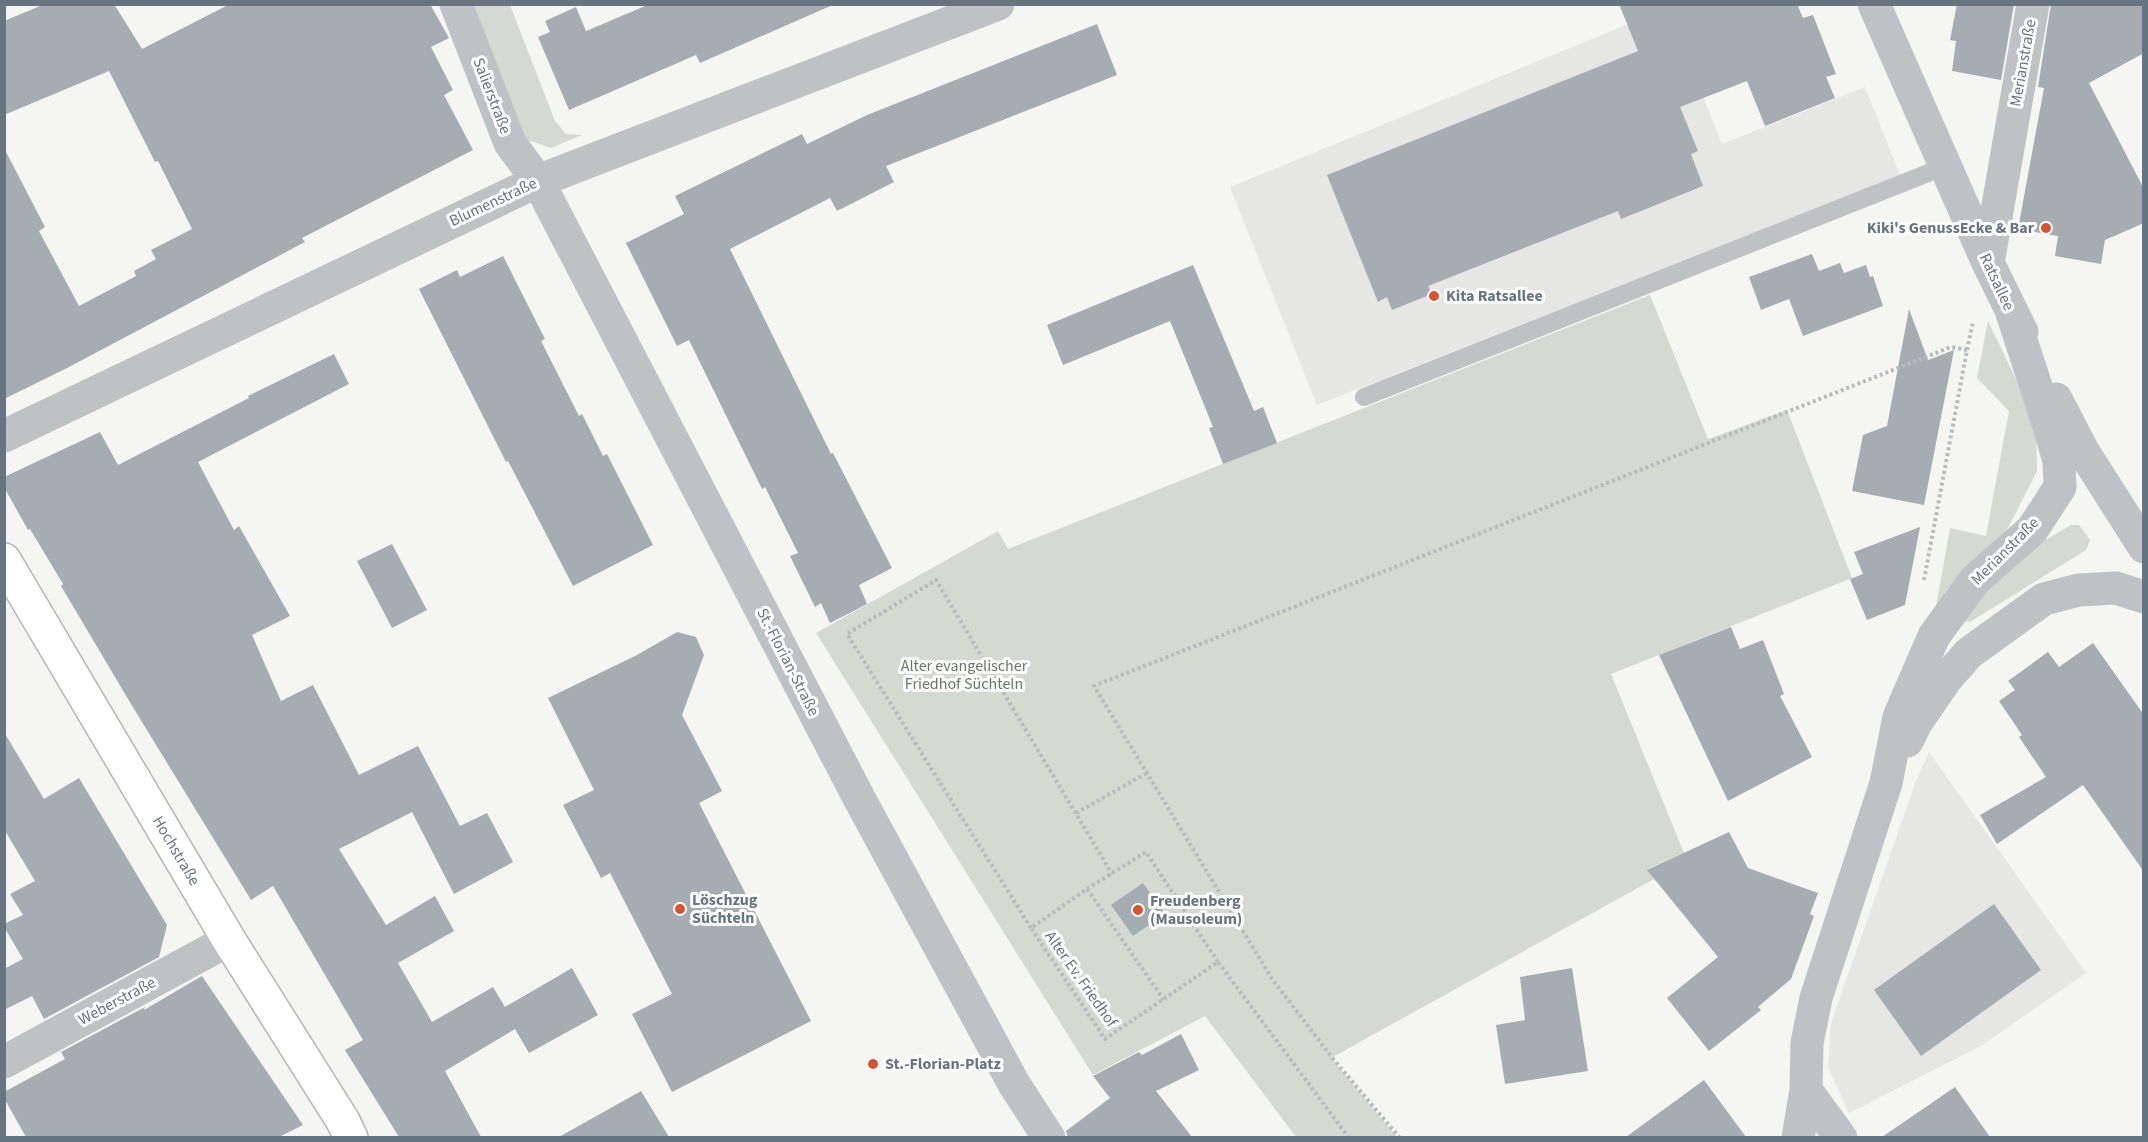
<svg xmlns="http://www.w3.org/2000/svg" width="2148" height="1142" font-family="'Source Sans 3',sans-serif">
  <rect width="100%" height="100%" fill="#f5f5f1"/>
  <path fill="#e6e6e5" d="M 1668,8 L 1722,144 L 1865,87 L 1900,175 L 1317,405 L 1230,187 Z
    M 1929,752 L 2086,973 L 1981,1046 L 1849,1113 L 1828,1067 L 1831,1023 L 1916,781 Z"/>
  <path fill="#d4dad1" d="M 474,5 L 510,5 L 555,121 L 566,134 L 582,135 L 551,148 L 525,139 Z
    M 1650,295 L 1708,439 L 1787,410 L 1852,578 L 1611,674 L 1684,853 L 1648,869 L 1654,879 L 1331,1058 L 1397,1137 L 1296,1137 L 1205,1016 L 1093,1075 L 816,633 L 998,531 L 1008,549 Z
    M 1988,321 L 2036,421 L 2037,471 L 2008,528 L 1935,612 L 1950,528 L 1986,536 L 2009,411 L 1977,378 Z
    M 2071,525 L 2079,525 L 2090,540 L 2086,550 L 1970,622 L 1962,621 L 1993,583 L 2028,550 Z"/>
  <path fill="#a5adb2" d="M 45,4 L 114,4 L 142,49 L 230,4 L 430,4 L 449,38 L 431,47 L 453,90 L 444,95 L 473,150 L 302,238 L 305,242 L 67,368 L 4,399 L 4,148 L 45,227 L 39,231 L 79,306 L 136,276 L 134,271 L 156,259 L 151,250 L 192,229 L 158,161 L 155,162 L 109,71 L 4,115 L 4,21 Z
    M 650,4 L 835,4 L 700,63 L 696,55 L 569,110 L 538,37 L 550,32 L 545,21 L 576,7 L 586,31 Z
    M 1619,4 L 1797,4 L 1803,18 L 1813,15 L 1836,74 L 1826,77 L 1835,98 L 1765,126 L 1747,81 L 1680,107 L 1698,151 L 1691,154 L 1703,186 L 1621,219 L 1618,211 L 1428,286 L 1432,294 L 1392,310 L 1387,297 L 1378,302 L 1327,175 L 1638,51 Z
    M 1957,4 L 2014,4 L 2001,80 L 1952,71 L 1956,41 L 1950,40 Z
    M 2051,4 L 2144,4 L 2144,53 L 2089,83 L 2144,189 L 2144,223 L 2105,240 L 2101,264 L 2055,256 L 2058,236 L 2018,229 L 2044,88 L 2038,87 Z
    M 1097,24 L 1117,75 L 886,166 L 894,182 L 837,211 L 830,198 L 730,249 L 831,454 L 833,453 L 892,568 L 859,585 L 867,604 L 830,623 L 821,603 L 815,607 L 790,556 L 798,553 L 765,487 L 762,489 L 689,340 L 677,346 L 626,243 L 684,214 L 675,196 L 802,134 L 807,144 L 867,115 Z
    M 1812,254 L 1819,271 L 1840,263 L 1844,273 L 1866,265 L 1870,277 L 1873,276 L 1883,306 L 1803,336 L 1789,299 L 1761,310 L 1749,277 Z
    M 503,256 L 545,339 L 541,341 L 579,416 L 582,414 L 603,456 L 607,454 L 653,545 L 573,586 L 508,461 L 506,462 L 419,289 L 457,270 L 460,277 Z
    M 1193,265 L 1254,411 L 1263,407 L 1277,443 L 1223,464 L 1209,428 L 1213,427 L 1170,321 L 1063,365 L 1047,325 Z
    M 1909,309 L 1928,360 L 1954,350 L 1924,505 L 1852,491 L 1863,435 L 1887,426 Z
    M 334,354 L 349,384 L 198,462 L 234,530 L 239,526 L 290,616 L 252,635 L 281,701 L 313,685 L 359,775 L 418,746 L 460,826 L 487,813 L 513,862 L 454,894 L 412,812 L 339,849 L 386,925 L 435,896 L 454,931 L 398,963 L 432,1022 L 493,987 L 505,1007 L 572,968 L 598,1015 L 529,1053 L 515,1029 L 445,1071 L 481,1137 L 399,1137 L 345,1050 L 363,1040 L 273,886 L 251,900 L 131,704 L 61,586 L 63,584 L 30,529 L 28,530 L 4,487 L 4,477 L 100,432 L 118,465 L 249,398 L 248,396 Z
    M 1920,527 L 1905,605 L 1867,620 L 1850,579 L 1863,574 L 1854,552 Z
    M 392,544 L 427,610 L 392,628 L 357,561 Z
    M 1731,627 L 1740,649 L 1763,640 L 1784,694 L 1780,696 L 1812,757 L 1728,801 L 1659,655 Z
    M 677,632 L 696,637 L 704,655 L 682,715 L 722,791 L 699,803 L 811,1021 L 672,1092 L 632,1014 L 672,994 L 610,873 L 601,878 L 563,805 L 594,790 L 548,698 L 637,655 Z
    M 2093,643 L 2144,715 L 2144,872 L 2083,785 L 1997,844 L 1980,815 L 2046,777 L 2019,737 L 2022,735 L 1999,701 L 2015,690 L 2008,681 L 2048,652 L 2059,667 Z
    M 4,732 L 44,799 L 79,778 L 167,925 L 159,957 L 44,1019 L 32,996 L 4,1010 L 4,969 L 23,959 L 4,927 L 4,924 L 23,915 L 10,894 L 35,881 L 4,829 Z
    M 1729,832 L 1748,868 L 1818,893 L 1810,914 L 1814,916 L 1791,979 L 1758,1007 L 1761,1010 L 1709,1051 L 1667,998 L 1718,957 L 1647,870 Z
    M 1143,883 L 1165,914 L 1133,936 L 1111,905 Z
    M 1994,904 L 2041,970 L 1921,1056 L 1874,990 Z
    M 1572,968 L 1588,1071 L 1505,1084 L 1496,1025 L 1525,1020 L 1520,977 Z
    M 202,976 L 303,1125 L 279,1137 L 26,1137 L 4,1098 L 4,1092 L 65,1059 L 61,1052 L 145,1007 L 144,1010 Z
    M 1181,1034 L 1199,1070 L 1156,1091 L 1192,1137 L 1068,1137 L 1066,1131 L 1110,1098 L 1093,1076 L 1139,1052 L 1142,1055 Z
    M 1704,1080 L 1746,1137 L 1626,1137 Z
    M 1955,1087 L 1990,1137 L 1882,1137 Z
    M 641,1091 L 669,1137 L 559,1137 Z"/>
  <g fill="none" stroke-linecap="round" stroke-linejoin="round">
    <g stroke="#b1b6ba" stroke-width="36">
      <g id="secondary">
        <path id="s1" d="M 4,560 L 229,940 L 343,1121 L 351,1138"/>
      </g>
    </g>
    <path stroke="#b8bbbd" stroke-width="4" stroke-dasharray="3 3" stroke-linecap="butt" d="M 1924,580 L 1967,350 L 1973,322
      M 1076,813 L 1147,773
      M 1087,889 L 1146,852 L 1218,962
      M 1031,928 L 847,634 L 936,580 L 1112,874
      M 1164,1000 L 1087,889 L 1031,928 L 1105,1039 L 1218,962 L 1349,1138
      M 1400,1138 L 1334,1060 L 1272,979 L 1094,686 L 1951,347 L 1967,350"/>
    <path stroke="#bec2c5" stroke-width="18" d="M 1364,397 L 1946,166"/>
    <path stroke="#bec2c5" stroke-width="33" d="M 456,4 L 510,143 L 538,181 L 859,798 L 1014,1084 L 1049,1138
      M 1874,4 L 1988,263 L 2022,332
      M 1988,263 L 2033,4
      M 2056,399 L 2083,451 L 2144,547
      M 4,436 L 538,181 L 998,4
      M 1907,741 L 1916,723 L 1947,678 L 1969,653 L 2044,599 L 2079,590 L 2116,588 L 2144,597
      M 4,1062 L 229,940
      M 1806,1090 L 1841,1138
      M 1798,1138 L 1806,1090 L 1807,1043 L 1816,998 L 1886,783 L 1899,717 L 1934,636 L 1975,580 L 2032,530 L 2060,487 L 2059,461 L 2048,423 L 2012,313"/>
    <use href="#secondary" stroke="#fff" stroke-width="33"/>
  </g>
  <g fill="#d8532e" stroke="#fff" stroke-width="2">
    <circle cx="2046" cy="228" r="6"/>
    <circle cx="1434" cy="296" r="6"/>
    <circle cx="680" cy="909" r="6"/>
    <circle cx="1138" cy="910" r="6"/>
    <circle cx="873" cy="1064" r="6"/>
  </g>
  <g text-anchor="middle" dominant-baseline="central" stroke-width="6" stroke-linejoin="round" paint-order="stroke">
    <g font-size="16" fill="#667581" stroke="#fff">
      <text transform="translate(2023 63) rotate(-80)">Merianstraße</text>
      <text transform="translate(492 96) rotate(69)">Salierstraße</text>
      <text transform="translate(493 202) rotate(-25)">Blumenstraße</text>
      <text transform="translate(1997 282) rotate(65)">Ratsallee</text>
      <text transform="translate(2005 551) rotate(-45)">Merianstraße</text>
      <text transform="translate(788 662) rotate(63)">St.-Florian-Straße</text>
      <text stroke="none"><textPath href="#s1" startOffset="338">Hochstraße</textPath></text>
      <text transform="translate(1081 979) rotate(55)">Alter Ev. Friedhof</text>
      <text transform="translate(117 1001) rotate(-28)">Weberstraße</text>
    </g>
    <g font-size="16" font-weight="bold" fill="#667581" stroke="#fff" text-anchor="start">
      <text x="2034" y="228" text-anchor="end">Kiki's GenussEcke &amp; Bar</text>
      <text x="1446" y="296">Kita Ratsallee</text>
      <text x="692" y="900">Löschzug<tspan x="692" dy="18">Süchteln</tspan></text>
      <text x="1150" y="901">Freudenberg<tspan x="1150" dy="18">(Mausoleum)</tspan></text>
      <text x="885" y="1064">St.-Florian-Platz</text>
    </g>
    <g font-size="16" fill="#687864" stroke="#fff">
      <text x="964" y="666">Alter evangelischer<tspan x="964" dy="18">Friedhof Süchteln</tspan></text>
    </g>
  </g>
  <rect width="2148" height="1142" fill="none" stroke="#667581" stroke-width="12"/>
</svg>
